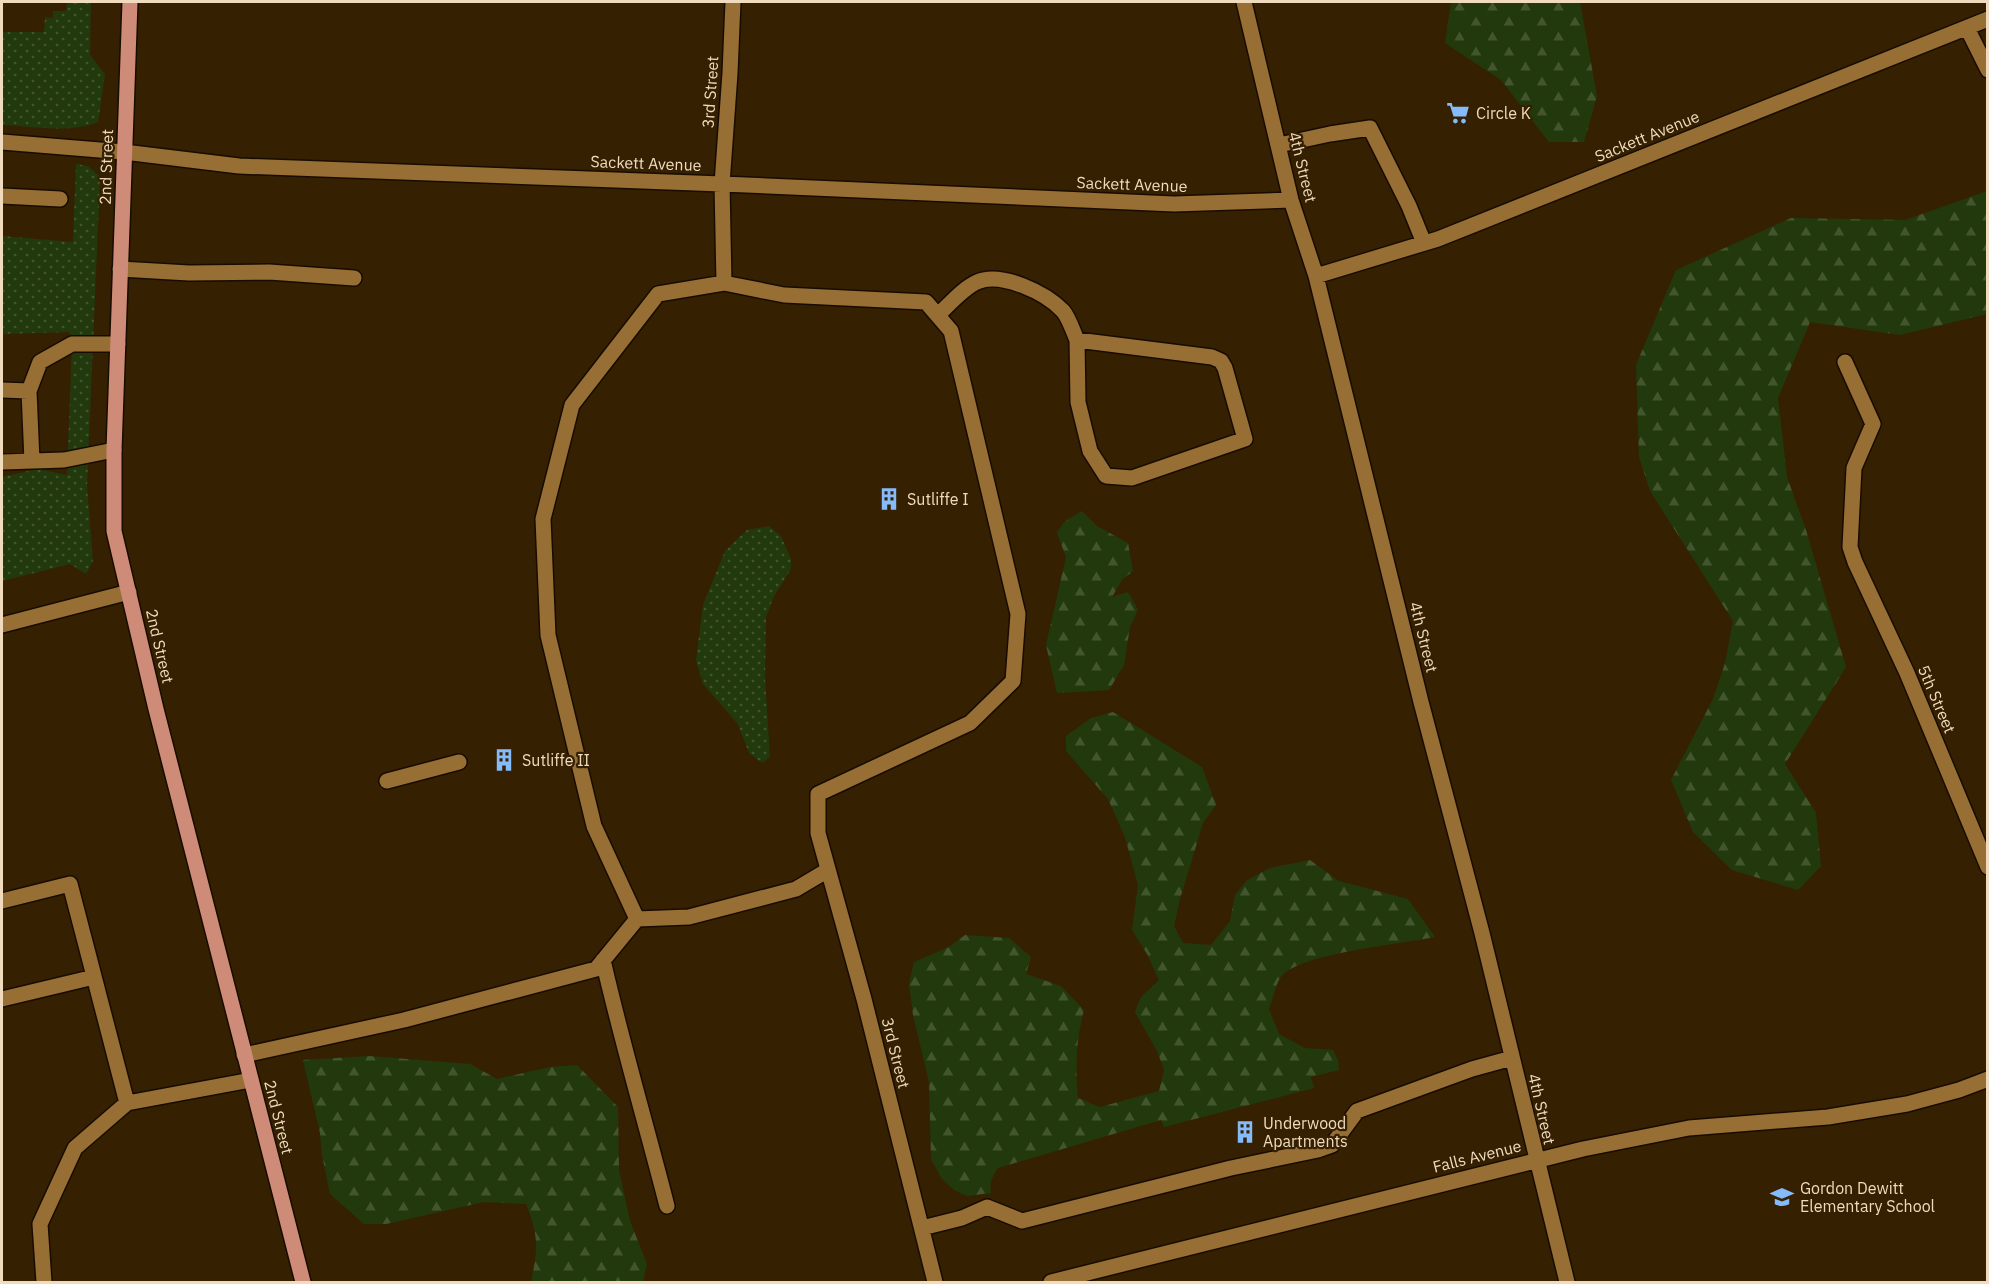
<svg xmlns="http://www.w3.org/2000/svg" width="1989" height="1284" font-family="'IBM Plex Sans',sans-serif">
  <defs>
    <pattern id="grass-dots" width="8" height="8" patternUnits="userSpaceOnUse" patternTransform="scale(1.5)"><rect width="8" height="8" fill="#21390d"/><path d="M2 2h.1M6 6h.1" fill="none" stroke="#42552e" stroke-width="1.8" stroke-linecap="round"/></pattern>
    <pattern id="forest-firs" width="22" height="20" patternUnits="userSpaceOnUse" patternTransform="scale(1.5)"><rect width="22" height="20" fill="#21390d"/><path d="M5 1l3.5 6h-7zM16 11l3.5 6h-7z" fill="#42552e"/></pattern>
  </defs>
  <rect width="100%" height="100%" fill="#352102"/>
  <path fill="url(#grass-dots)" d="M 67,2 L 91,2 L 90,55 L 105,74 L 98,122 C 69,134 32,126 2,125 L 2,32 L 44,32 L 45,17 L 53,18 L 53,11 L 66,11 Z
    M 76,164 L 88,166 L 100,177 L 87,486 L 93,561 L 86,574 L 70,564 L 2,581 L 2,477 L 37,469 L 67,475 L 72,344 L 70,332 L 2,334 L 2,236 L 73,242 Z
    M 769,526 L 781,536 L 791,559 L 791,569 L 774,596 L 766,617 L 765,679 L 770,757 L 762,763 L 749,753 L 738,724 L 703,684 L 696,660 L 703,605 L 725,551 L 747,530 Z"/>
  <path fill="url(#forest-firs)" d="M 1451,2 L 1580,2 L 1597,96 L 1584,142 L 1549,142 L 1501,80 L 1445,43 Z
    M 1987,191 L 1987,314 L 1900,335 L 1810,322 L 1778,398 L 1787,477 L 1806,530 L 1846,667 L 1785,764 L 1816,813 L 1821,866 L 1798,890 L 1732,870 L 1693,832 L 1671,780 L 1713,699 L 1725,663 L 1733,621 L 1650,491 L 1639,457 L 1636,365 L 1676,270 L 1791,218 L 1905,220 Z
    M 1082,511 L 1097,526 L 1128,543 L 1133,571 L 1122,580 L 1112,597 L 1128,592 L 1138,610 L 1130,627 L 1124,665 L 1109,690 L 1057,693 L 1046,645 L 1066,557 L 1057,533 L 1064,522 Z
    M 1113,712 L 1202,767 L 1216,805 L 1203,823 L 1180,899 L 1174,926 L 1183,943 L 1211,945 L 1230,921 L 1235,895 L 1247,880 L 1270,868 L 1310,860 L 1339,881 L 1408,899 L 1435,937 C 1404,944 1296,953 1280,978 C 1275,987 1273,999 1269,1009 L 1279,1034 L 1305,1048 L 1333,1050 L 1338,1060 L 1339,1070 L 1311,1077 L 1314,1088 L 1164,1127 L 1161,1120 L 998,1168 C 992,1177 989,1183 991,1193 L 967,1196 L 954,1190 L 942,1179 L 931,1159 L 929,1082 L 913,1015 L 909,984 L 914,962 L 949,947 L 965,935 L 1009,938 L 1031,957 L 1026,974 L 1061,986 L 1084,1010 C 1076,1040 1075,1067 1078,1098 L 1100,1107 L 1159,1091 L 1164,1070 L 1157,1051 L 1135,1012 L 1141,997 L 1159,980 L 1147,954 L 1132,930 L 1138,885 L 1125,837 L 1108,799 L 1066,751 L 1066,736 L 1091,718 Z
    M 369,1056 L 470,1064 L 497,1079 L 550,1067 L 577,1065 L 618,1107 L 619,1170 L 630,1221 L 647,1264 L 643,1282 L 531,1282 C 538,1249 539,1236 526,1204 L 484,1202 L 386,1224 L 364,1224 L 330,1194 L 322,1155 L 320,1133 L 303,1060 Z"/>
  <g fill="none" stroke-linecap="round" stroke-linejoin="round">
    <g stroke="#180c00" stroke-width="18">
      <path id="minor" d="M 1244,2 L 1291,200 L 1316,276 L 1421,702 L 1482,933 L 1567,1282
        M 1967,28 L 1988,70
        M 2,142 L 124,152 L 239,166 L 722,184 L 1174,204 L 1291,200
        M 1279,145 L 1330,134 L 1370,128 L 1409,206 L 1424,243
        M 2,196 L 60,199
        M 120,269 L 189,273 L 269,272 L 354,278
        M 1316,276 L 1438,239 L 1988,19
        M 724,283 L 722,184 L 730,73 L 733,2
        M 938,315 C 950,304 962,289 977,282 C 1001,271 1046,293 1063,311 C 1069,318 1073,331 1077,340 L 1212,357 L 1221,361 L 1225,368 L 1245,439 L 1132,478 L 1106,476 L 1090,451 L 1078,402 L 1077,340
        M 1845,362 L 1873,424 L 1854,468 L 1850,547 L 1855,562 L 1907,673 L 1988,867
        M 2,390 L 29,391
        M 32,461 L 29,391 L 40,362 L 72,344 L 118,344
        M 2,462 L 64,460 L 114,450
        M 2,625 L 129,592
        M 387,781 L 459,762
        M 828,870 L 796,889 L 689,917 L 637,919 L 594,826 L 548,635 L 543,519 L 572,405 L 658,294 L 724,283 L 784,295 L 926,302 L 951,331 L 1018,614 L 1013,681 L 970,723 L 818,794 L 818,833 L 864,999 L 935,1282
        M 2,901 L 70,884 L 127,1103 L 251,1080
        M 603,960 C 622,1043 646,1124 667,1206
        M 2,999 L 94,977
        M 244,1055 L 404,1020 L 596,969 L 637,919
        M 922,1228 L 962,1218 L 987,1207 L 1022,1221 L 1231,1168 L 1318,1150 L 1332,1145 L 1357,1111 L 1472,1069 L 1512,1058
        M 44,1282 L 40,1224 L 75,1148 L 127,1103
        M 1051,1282 L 1583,1149 L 1689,1128 L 1828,1117 L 1907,1104 L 1959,1090 L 1988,1079"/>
    </g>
    <g stroke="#180c00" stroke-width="18">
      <path id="major" d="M 130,2 L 114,450 L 114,531 L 156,709 L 303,1282"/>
    </g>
    <use href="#minor" stroke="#976e34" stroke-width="15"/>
    <use href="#major" stroke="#ce8b78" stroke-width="15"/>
  </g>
  <defs>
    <g id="supermarket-bare" transform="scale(1.8)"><path d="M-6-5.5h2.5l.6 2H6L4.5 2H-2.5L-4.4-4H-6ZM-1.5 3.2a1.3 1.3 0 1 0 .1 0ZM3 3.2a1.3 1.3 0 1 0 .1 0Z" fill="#86bbfb" stroke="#352102" stroke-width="2.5" paint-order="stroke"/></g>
    <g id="building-bare" transform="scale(1.8)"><path d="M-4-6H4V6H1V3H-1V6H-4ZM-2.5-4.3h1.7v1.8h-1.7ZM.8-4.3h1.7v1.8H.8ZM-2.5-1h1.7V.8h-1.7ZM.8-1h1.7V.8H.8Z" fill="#86bbfb" stroke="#352102" stroke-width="2.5" paint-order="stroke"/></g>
    <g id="school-bare" transform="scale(1.8)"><path d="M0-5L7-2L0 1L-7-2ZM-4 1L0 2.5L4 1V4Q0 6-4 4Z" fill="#86bbfb" stroke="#352102" stroke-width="2.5" paint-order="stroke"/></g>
  </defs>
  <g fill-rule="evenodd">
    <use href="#supermarket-bare" x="1458" y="113"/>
    <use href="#building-bare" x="889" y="499"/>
    <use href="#building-bare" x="504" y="760"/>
    <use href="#building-bare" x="1245" y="1132"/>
    <use href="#school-bare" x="1782" y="1197"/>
  </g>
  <g text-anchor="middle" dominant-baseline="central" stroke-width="4.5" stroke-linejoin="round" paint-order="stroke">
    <g font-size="16" fill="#f1dbbe" stroke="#352102">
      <text transform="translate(710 92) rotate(-86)">3rd Street</text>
      <text transform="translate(1647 136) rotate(-22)">Sackett Avenue</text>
      <text transform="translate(646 163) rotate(2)">Sackett Avenue</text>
      <text transform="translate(106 167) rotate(-88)">2nd Street</text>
      <text transform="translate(1303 167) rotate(76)">4th Street</text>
      <text transform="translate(1132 184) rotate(2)">Sackett Avenue</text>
      <text transform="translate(1424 637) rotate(76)">4th Street</text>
      <text transform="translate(160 646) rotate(77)">2nd Street</text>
      <text transform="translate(1937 699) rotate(67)">5th Street</text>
      <text transform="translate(896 1053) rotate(76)">3rd Street</text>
      <text transform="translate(1542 1109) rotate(77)">4th Street</text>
      <text transform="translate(279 1117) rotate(76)">2nd Street</text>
      <text transform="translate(1477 1156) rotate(-14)">Falls Avenue</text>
    </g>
    <g font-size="16" fill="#f1dbbe" stroke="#352102" text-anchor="start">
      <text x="1476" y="113">Circle K</text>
      <text x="907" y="499">Sutliffe I</text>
      <text x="522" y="760">Sutliffe II</text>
      <text x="1263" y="1123">Underwood<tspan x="1263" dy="18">Apartments</tspan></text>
      <text x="1800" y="1188">Gordon Dewitt<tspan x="1800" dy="18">Elementary School</tspan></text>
    </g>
  </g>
  <rect width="1989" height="1284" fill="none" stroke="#f1dbbe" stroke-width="6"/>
</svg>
